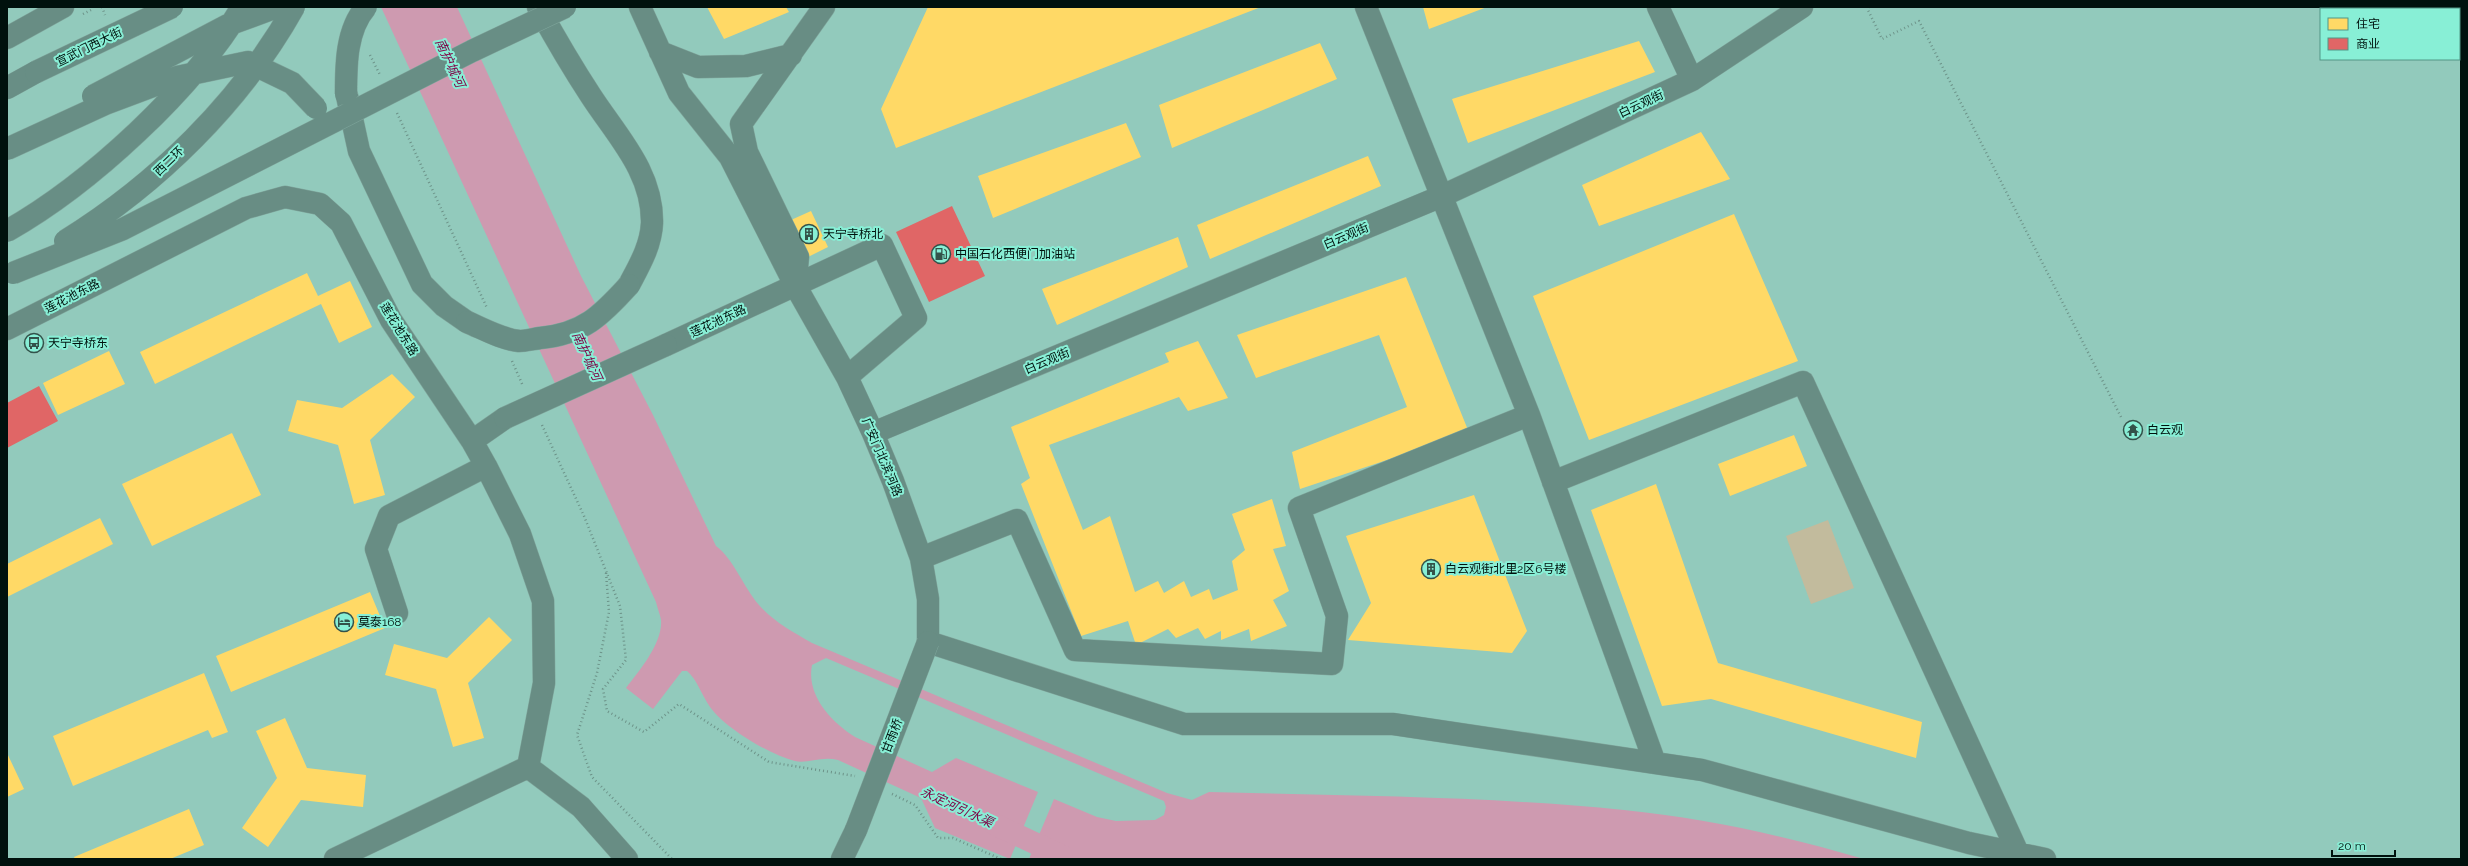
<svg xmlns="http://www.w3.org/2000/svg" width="2468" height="866" font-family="Raleway,'Noto Sans SC',sans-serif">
  <rect width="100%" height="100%" fill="#92cabc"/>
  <path fill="#c2bb9d" d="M 1828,520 L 1854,588 L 1811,604 L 1786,536 Z"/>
  <path fill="#ce9ab0" d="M 381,7 L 457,7 L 581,276 L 653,415 L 716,546 C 733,558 744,588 759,605 C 774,622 793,632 812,643 L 1167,793 L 1192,800 L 1209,792 C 1347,796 1486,796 1624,810 C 1705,818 1786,836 1864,859 L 1029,859 L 1054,799 L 1097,817 L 1116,821 L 1155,820 L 1164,815 L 1166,807 L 1164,801 L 826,658 L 812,665 C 806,695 831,722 855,737 L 932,772 L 956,758 L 1038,792 L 1010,859 L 935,828 L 921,798 L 838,760 C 821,756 807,764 795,761 C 770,755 725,728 710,707 C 702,696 697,679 687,671 L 682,671 L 653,709 L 626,688 C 639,671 663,643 661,620 C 660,614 657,607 656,602 Z"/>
  <path fill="#ffd966" d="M 707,7 L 786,7 L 789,12 L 724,39 Z
    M 928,7 L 1261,7 L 896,148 L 881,109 Z
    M 1423,7 L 1487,7 L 1429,29 Z
    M 1639,41 L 1655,72 L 1468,143 L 1452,99 Z
    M 1320,43 L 1337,79 L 1172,148 L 1159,105 Z
    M 1126,123 L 1141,157 L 993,218 L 978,176 Z
    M 1701,132 L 1730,179 L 1599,226 L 1582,185 Z
    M 1368,156 L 1381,186 L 1210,259 L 1197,225 Z
    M 811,211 L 828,247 L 808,257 L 791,220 Z
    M 1734,214 L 1798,361 L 1589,440 L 1533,296 Z
    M 1178,237 L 1188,267 L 1057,325 L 1042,289 Z
    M 307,273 L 318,296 L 350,281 L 372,327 L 339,343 L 321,304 L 155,384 L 140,352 Z
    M 1406,277 L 1468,430 L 1453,438 L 1300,489 L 1292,452 L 1407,407 L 1379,335 L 1256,378 L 1237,335 Z
    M 1198,341 L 1228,398 L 1188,411 L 1179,397 L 1049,445 L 1083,530 L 1110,516 L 1135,592 L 1158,581 L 1164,593 L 1184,581 L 1191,597 L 1209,589 L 1213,600 L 1238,590 L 1232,561 L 1245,550 L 1232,514 L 1272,499 L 1286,546 L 1273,549 L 1289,591 L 1273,600 L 1287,626 L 1251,641 L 1249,629 L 1221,640 L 1221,631 L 1205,639 L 1198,628 L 1176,638 L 1168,629 L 1136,645 L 1128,621 L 1081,636 L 1021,484 L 1030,478 L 1011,427 L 1169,362 L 1165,353 Z
    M 109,351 L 125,384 L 58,415 L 43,383 Z
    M 392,374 L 415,397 L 370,440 L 385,495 L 354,504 L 338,445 L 288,431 L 297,400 L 342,408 Z
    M 232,433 L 261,495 L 152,546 L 122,484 Z
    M 1794,435 L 1807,466 L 1730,496 L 1718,464 Z
    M 1656,484 L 1718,663 L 1922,722 L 1916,758 L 1711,699 L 1662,706 L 1591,510 Z
    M 1474,495 L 1527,631 L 1512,653 L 1348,640 L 1371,603 L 1346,536 Z
    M 100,518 L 113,544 L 7,597 L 7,564 Z
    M 370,592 L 385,628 L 231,692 L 216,656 Z
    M 489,617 L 512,640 L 468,683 L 484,738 L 453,747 L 436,689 L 385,675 L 394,644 L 447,658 Z
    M 204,673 L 228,732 L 212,738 L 208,730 L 73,786 L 53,736 Z
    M 285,718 L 307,768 L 366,775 L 363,807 L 301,800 L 268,847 L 242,828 L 277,778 L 256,731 Z
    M 7,753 L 24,789 L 7,797 Z
    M 189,809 L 204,845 L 170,859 L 75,859 L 74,857 Z"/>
  <path fill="#e06666" d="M 952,206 L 985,276 L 929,302 L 896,232 Z
    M 39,386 L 58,421 L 7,448 L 7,403 Z"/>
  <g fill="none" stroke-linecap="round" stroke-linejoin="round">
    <path stroke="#ce9ab0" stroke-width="22" d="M 994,824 L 1062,856"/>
    <g stroke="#80a79d" stroke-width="23">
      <path id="minor" d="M 640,7 L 679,93 L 730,157 L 795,285 L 847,377 L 873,433 L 893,481 L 921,558 L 928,599 L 928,642 L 1184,724 L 1393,724 L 1702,770 L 1969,843 L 2045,859
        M 1366,7 L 1529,415 L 1655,763
        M 1658,7 L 1692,80
        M 7,38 L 63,7
        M 660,52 L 698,67 L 746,66 L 791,55
        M 796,278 L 798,257 L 747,152 L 741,124 L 824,7
        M 7,329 L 246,208 L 285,197 L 320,204 L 341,223 L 391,320 L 472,441 L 486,466 L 520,534 L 543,601 L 544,683 L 528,767
        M 666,345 L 882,245 L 916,318 L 847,377
        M 873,433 L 1442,196 L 1692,80 L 1802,7
        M 472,441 L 505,418
        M 1553,482 L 1803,382 L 2018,853
        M 921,558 L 1017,520 L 1075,650 L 1332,664 L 1337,616 L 1299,508 L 1529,415
        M 397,613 L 376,549 L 389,516 L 486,466
        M 528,767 L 581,807 L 627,859
        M 335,859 L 528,767
        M 842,859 L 856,830"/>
    </g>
    <g stroke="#80a79d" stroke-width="23">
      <path id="major" d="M 2446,7 L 2447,9
        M 2459,35 L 2461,39"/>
    </g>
    <g stroke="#80a79d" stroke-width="23">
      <path id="highway" d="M 538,7 C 555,38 572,67 591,96 C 617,136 653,172 652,223 C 651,246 639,266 629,285
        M 7,88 L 36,72
        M 347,96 L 359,151 L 422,284 L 444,306 L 467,322"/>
    </g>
    <path stroke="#6d9389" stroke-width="2.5" stroke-dasharray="1 3" stroke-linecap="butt" d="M 102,7 L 105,15
      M 1869,7 L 1868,10 L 1882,39 L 1919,21 L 2121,417
      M 83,14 L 91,10
      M 370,55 L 380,75
      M 397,113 L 487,308
      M 512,361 L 523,386
      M 542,425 L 584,516 L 620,606 L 626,660 L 603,689 L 607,711 L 644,732 L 679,704 L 769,762 L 855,776
      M 606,573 L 609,612 L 597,673 L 577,735 L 592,777 L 672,859
      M 892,794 L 915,805 L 938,838 L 953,838 L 1001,859"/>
    <use href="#minor" stroke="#688d84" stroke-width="22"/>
    <use href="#major" stroke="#699087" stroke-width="22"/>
    <use href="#highway" stroke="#688e85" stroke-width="22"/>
    <g stroke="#80a79d" stroke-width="23" stroke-linecap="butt">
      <path id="minor-bridge" d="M 505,418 L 666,345
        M 856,830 L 928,642"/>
    </g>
    <g stroke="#80a79d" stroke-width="23" stroke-linecap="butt">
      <path id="highway-bridge" d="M 36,72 L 172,7
        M 346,94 C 346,65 346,30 366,7
        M 93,96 L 228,25 L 277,7
        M 7,149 L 105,104 L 177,77 L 248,62 L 292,83 L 316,108
        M 7,231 C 90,184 193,89 242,7
        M 65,241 C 157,184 241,102 294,7
        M 13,273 L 123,229 L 472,51 L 565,7
        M 467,322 C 484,329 501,339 519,341 C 525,341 533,339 540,338 C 583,334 601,316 629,285"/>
    </g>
    <use href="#minor-bridge" stroke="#688d84" stroke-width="22"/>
    <use href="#highway-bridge" stroke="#688e85" stroke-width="22"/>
  </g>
  <defs>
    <g id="building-ring" transform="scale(1)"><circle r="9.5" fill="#88efd6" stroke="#33524a" stroke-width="1.5"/><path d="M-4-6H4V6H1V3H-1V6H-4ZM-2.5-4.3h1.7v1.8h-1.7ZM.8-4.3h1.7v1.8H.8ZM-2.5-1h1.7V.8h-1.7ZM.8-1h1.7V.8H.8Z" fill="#33524a"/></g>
    <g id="fuel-ring" transform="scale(1)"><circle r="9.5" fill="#88efd6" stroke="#33524a" stroke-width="1.5"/><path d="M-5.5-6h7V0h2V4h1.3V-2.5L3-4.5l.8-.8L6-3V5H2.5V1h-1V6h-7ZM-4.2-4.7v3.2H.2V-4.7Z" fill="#33524a"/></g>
    <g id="bus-ring" transform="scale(1)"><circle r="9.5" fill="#88efd6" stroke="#33524a" stroke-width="1.5"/><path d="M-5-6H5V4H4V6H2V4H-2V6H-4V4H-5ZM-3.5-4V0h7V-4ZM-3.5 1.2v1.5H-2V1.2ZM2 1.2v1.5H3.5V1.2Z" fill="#33524a"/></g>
    <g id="temple-ring" transform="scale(1)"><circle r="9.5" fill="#88efd6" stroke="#33524a" stroke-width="1.5"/><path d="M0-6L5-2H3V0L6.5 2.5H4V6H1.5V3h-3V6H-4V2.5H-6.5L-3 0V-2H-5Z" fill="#33524a"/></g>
    <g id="hotel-ring" transform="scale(1)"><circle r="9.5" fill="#88efd6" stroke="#33524a" stroke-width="1.5"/><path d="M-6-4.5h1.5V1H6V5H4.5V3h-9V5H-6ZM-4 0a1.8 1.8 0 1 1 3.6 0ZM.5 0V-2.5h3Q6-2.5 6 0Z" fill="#33524a"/></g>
  </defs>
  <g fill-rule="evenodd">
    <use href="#building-ring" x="809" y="234"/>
    <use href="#fuel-ring" x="941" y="254"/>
    <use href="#bus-ring" x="34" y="343"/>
    <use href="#temple-ring" x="2133" y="430"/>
    <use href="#building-ring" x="1431" y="569"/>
    <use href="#hotel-ring" x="344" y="622"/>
  </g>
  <g text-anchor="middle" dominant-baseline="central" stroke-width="4" stroke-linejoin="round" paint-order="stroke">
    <g font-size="12" fill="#00110d" stroke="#88efd6">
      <text transform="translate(89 47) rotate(-26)">宣武门西大街</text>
      <text transform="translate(1641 104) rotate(-25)">白云观街</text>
      <text transform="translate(169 161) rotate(-44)">西二环</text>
      <text transform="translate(1346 236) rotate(-23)">白云观街</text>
      <text transform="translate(72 296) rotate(-27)">莲花池东路</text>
      <text transform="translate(718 321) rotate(-25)">莲花池东路</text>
      <text transform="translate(399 329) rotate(58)">莲花池东路</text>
      <text transform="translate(1047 361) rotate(-23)">白云观街</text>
      <text transform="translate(882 457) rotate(67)">广安门北滨河路</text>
      <text transform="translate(892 736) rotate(-69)">甘雨桥</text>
    </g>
    <g font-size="12" fill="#00110d" stroke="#88efd6" text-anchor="start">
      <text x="823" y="234">天宁寺桥北</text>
      <text x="955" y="254">中国石化西便门加油站</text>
      <text x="48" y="343">天宁寺桥东</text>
      <text x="2147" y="430">白云观</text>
      <text x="1445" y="569">白云观街北里2区6号楼</text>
      <text x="358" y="622">莫泰168</text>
    </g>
    <g font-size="13" font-style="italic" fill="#800748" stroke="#88efd6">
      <text transform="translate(450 63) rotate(65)">南护城河</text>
      <text transform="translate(587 356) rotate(65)">南护城河</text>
      <text transform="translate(957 807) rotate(25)">永定河引水渠</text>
    </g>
  </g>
  <rect width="2468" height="866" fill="none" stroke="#00110d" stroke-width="16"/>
  <rect x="2320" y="8" width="140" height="52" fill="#88efd6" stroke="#529686"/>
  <rect x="2328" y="18" width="20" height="12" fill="#ffd966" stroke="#529686"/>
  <text x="2356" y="28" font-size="12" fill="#00110d">住宅</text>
  <rect x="2328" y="38" width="20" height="12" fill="#e06666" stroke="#529686"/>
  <text x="2356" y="48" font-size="12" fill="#00110d">商业</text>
  <path d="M2332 850v6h63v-6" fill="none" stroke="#00110d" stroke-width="2"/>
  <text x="2338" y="850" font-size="12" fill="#00110d" stroke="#88efd6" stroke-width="3" paint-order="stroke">20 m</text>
</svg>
